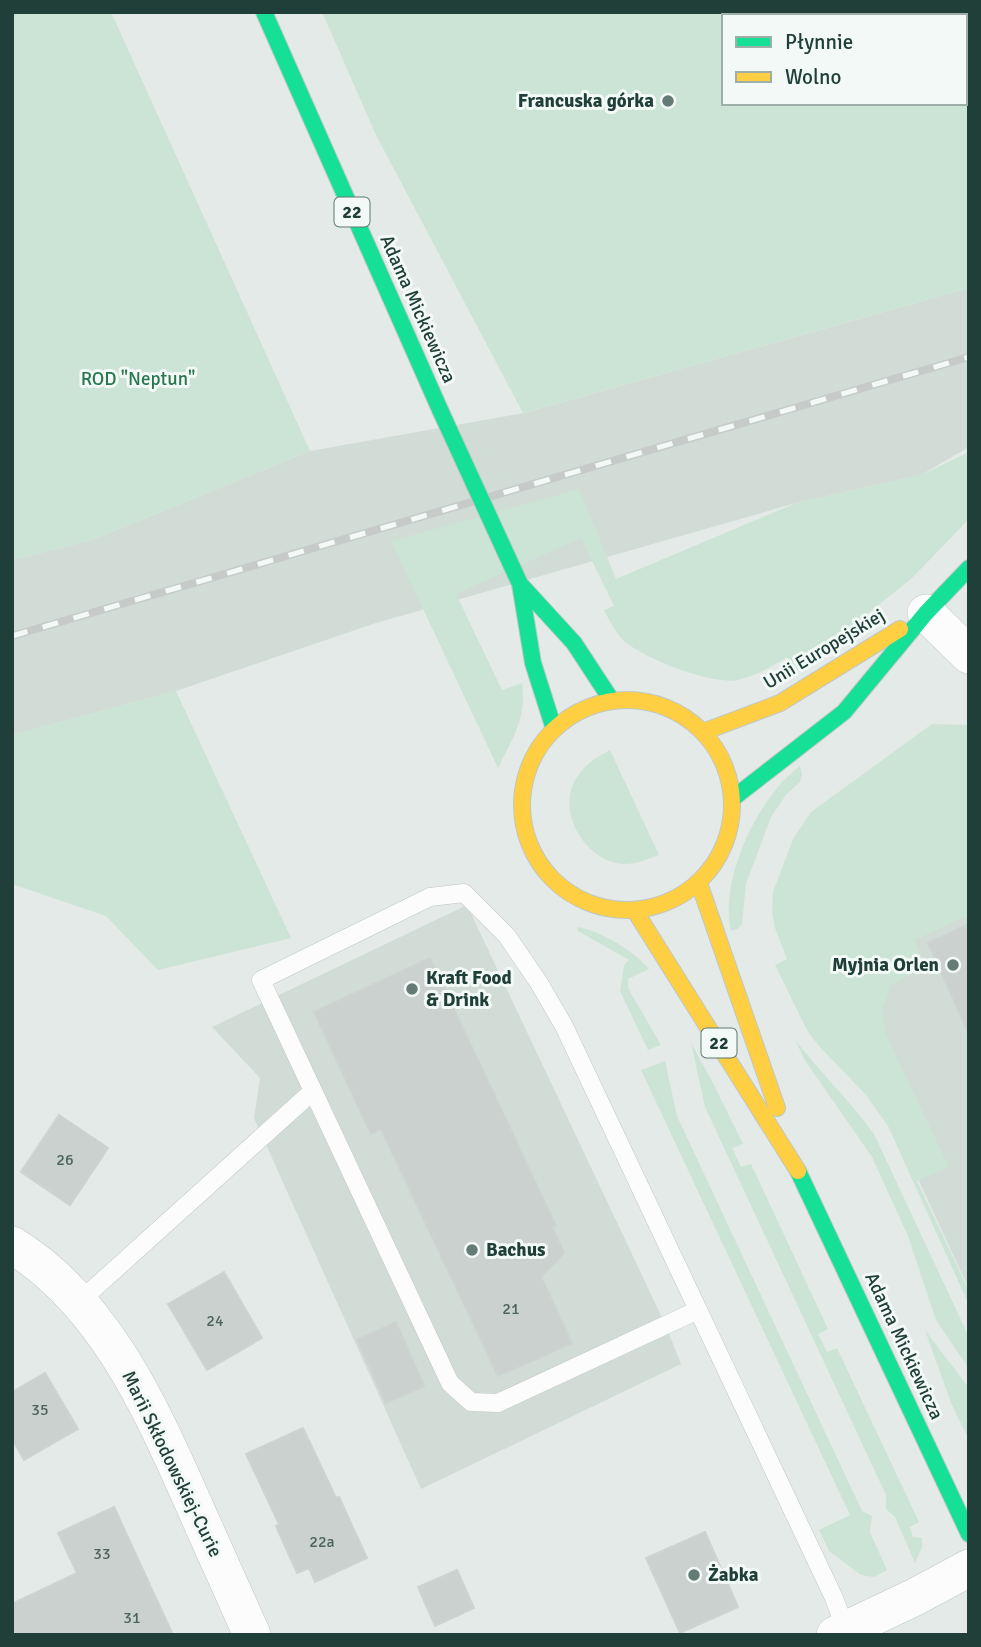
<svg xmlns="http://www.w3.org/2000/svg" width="981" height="1647" font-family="Signika,sans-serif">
  <rect width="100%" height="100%" fill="#e4eae7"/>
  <path fill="#d1dcd7" d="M 969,288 L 969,447 L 921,475 L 796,503 L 376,623 L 176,691 L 12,735 L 12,560 L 92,540 L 310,451 L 524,413 Z
    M 969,754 L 969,1289 L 784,890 Z
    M 467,905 L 665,1324 L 681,1364 L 421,1489 L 254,1118 L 260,1078 L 212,1027 Z"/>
  <path fill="#cce4d5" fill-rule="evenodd" d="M 12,12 L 111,12 L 310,451 L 92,540 L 12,560 Z
    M 322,12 L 969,12 L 969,288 L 523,413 L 376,135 ZM 724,16 L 965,16 L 965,103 L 724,103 Z
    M 969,452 L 969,519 L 912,578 L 797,671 L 787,657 C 771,667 756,676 738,680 C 711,685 646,659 625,642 C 616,633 610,622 604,610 L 614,606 L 581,538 L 456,594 L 502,690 L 522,683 C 527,718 513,737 498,768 L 391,541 L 579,489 L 616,579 L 796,503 L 921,475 Z
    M 176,691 L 291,938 L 158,970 L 106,916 L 12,884 L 12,735 Z
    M 932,724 L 969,725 L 969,915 L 914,940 L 926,966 L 891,985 L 882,1011 L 886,1035 L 949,1167 L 917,1181 L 969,1291 L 969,1305 L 888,1126 L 866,1095 L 819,1046 L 808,1032 L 775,965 L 787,959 L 775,928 L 772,911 L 773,892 L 793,839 L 811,812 Z
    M 610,750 L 659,855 C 647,859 635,865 622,864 C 584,860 555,810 577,777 C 585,764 597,757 610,750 Z
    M 800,766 L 802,775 L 800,782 L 786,795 L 771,817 L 746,884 L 742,924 L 737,929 L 731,931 C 719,879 758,797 800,766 Z
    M 577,927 C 600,930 635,952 649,969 L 628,979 L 628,988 L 661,1045 L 648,1050 L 620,991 L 624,965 L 629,960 L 578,931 Z
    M 796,1041 C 821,1073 850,1101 874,1134 L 969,1337 L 969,1369 L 936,1320 L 908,1236 L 872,1157 L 804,1059 Z
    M 691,1043 L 713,1083 L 743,1144 L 732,1148 L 741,1167 L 751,1164 L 828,1329 L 818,1334 L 827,1352 L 837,1348 L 919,1522 L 910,1527 L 913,1537 L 922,1538 L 922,1547 L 915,1563 L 895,1517 L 886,1509 L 886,1495 L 705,1107 Z
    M 665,1061 L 677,1116 L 862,1511 L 872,1516 L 870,1532 L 887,1570 L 874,1577 L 861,1575 L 829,1551 L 819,1530 L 850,1515 L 641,1070 Z
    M 925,1330 L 969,1388 L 969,1440 L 951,1403 Z"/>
  <path fill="#cbd1cf" stroke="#cdd3d0" stroke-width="2" d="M 969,924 L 969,1034 L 928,943 Z
    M 430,958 L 556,1226 L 552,1227 L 564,1253 L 541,1277 L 572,1343 L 498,1376 L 381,1129 L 371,1134 L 314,1012 Z
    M 59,1115 L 108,1148 L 70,1205 L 21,1172 Z
    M 224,1272 L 262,1338 L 207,1370 L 168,1304 Z
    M 396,1322 L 424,1386 L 386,1403 L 357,1340 Z
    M 45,1373 L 78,1429 L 24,1460 L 12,1439 L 12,1392 Z
    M 303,1428 L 336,1498 L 339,1497 L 367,1558 L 315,1582 L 309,1568 L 297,1573 L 276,1526 L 279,1524 L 246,1454 Z
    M 114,1507 L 173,1635 L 12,1635 L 12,1604 L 77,1573 L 58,1533 Z
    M 705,1532 L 738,1607 L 680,1633 L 646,1558 Z
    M 457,1570 L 474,1608 L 435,1626 L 418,1587 Z"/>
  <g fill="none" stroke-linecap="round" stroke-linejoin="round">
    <g stroke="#c1c7c4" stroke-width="19">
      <path id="lane" d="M 80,1301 L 313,1091
        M 698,1310 L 498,1403 L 471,1402 L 450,1383 L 261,980 L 430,897 L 464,893 L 507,936 L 539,983 L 564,1026 L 834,1598 L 846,1630"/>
    </g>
    <g stroke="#c1c7c4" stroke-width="38">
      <path id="street" d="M 926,613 L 969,655
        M 12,1245 C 103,1301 149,1404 191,1498 C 211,1544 232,1589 252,1635
        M 835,1635 L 915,1597 L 969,1568"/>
    </g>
    <g stroke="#bfc8c5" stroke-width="18">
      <path id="fast" d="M 264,12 L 441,412
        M 520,584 L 533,663 L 554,729
        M 520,584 L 574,643 L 612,701
        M 732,799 L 844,712 L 926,613 L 969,568
        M 798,1171 L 969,1534"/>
    </g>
    <g stroke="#bfc8c5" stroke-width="18">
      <path id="slow" d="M522 805a105 105 0 1 1 210 0a105 105 0 1 1-210 0Z
        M 703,732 L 780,703 L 900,629
        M 699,883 L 777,1108
        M 635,911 L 798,1171"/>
    </g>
    <use href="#lane" stroke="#fbfcfb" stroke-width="18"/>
    <use href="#street" stroke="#fbfcfb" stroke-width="37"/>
    <use href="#fast" stroke="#16e098" stroke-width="16"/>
    <use href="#slow" stroke="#ffcf43" stroke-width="16"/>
    <g stroke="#c6cbca" stroke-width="8">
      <path id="rail" d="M 12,636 L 969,357"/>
    </g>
    <use href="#rail" stroke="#f2f9f6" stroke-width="5" stroke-dasharray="16" stroke-linecap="butt"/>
    <g stroke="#bcc6c3" stroke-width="18" stroke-linecap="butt">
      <path id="fast-bridge" d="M 441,412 L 520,584"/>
    </g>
    <use href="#fast-bridge" stroke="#16e098" stroke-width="16"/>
  </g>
  <g fill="#657b75" stroke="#f2f9f6" stroke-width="2.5">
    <circle cx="668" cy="101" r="7"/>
    <circle cx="953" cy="965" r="7"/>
    <circle cx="412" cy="989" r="7"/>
    <circle cx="472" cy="1250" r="7"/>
    <circle cx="694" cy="1575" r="7"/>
  </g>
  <g text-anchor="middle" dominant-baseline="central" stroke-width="6" stroke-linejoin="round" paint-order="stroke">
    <g font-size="16" fill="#4c645e">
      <text x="65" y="1160">26</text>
      <text x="511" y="1309">21</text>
      <text x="215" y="1321">24</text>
      <text x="40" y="1410">35</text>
      <text x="322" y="1542">22a</text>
      <text x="102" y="1554">33</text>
      <text x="132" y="1618">31</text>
    </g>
    <g fill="#f2f9f6" stroke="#5f7771" stroke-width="2">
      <rect x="334.5" y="197.5" width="35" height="29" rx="5"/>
      <rect x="701.5" y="1028.5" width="35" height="29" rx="5"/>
    </g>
    <g font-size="18" font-weight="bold" fill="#203f38">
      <text x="352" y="212">22</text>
      <text x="719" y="1043">22</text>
    </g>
    <g font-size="19" font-weight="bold" fill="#203f38" stroke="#f2f9f6" text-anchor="start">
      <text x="654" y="101" text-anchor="end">Francuska górka</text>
      <text x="939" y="965" text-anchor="end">Myjnia Orlen</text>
      <text x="426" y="978">Kraft Food<tspan x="426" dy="22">&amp; Drink</tspan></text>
      <text x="486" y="1250">Bachus</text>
      <text x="708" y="1575">Żabka</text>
    </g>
    <g font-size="19" fill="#203f38" stroke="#f2f9f6">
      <text transform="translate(418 309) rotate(66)">Adama Mickiewicza</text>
      <text transform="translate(824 649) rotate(-31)">Unii Europejskiej</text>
      <text transform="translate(904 1346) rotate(65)">Adama Mickiewicza</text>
      <text transform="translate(172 1464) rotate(64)">Marii Skłodowskiej-Curie</text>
    </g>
    <g font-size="19" fill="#28784c" stroke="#f2f9f6">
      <text x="138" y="379">ROD "Neptun"</text>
    </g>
  </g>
  <rect width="981" height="1647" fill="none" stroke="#203f38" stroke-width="28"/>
  <rect x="722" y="14" width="245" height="91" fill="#f2f9f6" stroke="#9eafaa" stroke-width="2"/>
  <rect x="736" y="37" width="35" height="10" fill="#16e098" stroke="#9eafaa" stroke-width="2"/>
  <text x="785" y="49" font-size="21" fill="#203f38">Płynnie</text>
  <rect x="736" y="72" width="35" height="10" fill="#ffcf43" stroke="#9eafaa" stroke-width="2"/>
  <text x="785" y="84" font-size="21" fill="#203f38">Wolno</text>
</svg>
